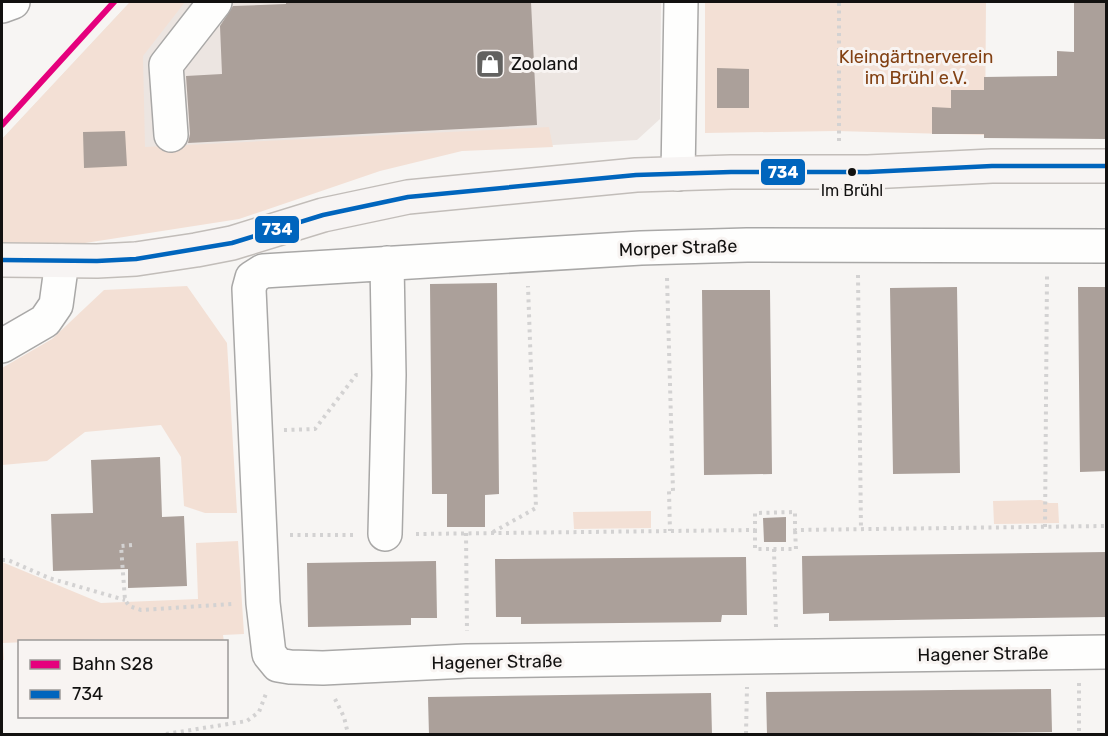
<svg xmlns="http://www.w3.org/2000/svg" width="1108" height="736" font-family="Rubik,sans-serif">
  <rect width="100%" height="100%" fill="#f7f5f3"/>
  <path fill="#ece5e1" d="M 130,2 L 661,2 L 660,119 L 637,140 L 2,178 L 2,139 Z"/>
  <path fill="#f3e0d5" d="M 130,2 L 185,2 L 143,56 L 145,147 L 549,127 L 553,147 L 462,151 L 380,171 L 239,219 L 53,248 L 2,246 L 2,139 Z
    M 705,2 L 986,2 L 985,135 L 836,131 L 705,133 Z
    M 187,286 L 227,343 L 237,513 L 205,513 L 184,506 L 181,457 L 161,425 L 85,432 L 47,461 L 2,465 L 2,368 L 52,339 L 104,290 Z
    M 1041,500 L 1049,503 L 1058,503 L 1059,523 L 994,524 L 993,501 Z
    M 651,511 L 651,528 L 574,529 L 573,512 Z
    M 238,541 L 244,634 L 223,635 L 224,642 L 101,642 L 100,639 L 3,643 L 4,660 L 2,660 L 2,562 L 101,603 L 198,599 L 196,543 Z"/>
  <path fill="#aba09a" d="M 286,2 L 531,2 L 537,125 L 188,143 L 190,134 L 186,76 L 222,74 L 220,26 L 233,6 L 286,4 Z
    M 1074,2 L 1107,2 L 1107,139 L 984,138 L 984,134 L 932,134 L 932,107 L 951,108 L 951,90 L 984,90 L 984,77 L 1057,76 L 1057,51 L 1074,52 Z
    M 717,68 L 749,69 L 749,108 L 717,108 Z
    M 125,131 L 127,166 L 84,168 L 83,132 Z
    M 497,283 L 499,494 L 485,495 L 485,527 L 447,527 L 447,494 L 432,494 L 430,284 Z
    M 957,287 L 960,473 L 893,474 L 890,288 Z
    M 1078,287 L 1107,287 L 1107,471 L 1080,472 Z
    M 702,290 L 770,290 L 772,474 L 704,475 Z
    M 160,457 L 162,517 L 184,516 L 187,586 L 128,588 L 128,569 L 53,571 L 51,514 L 93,513 L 91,460 Z
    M 786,517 L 786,542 L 764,542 L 763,518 Z
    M 1107,552 L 1107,617 L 829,621 L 829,613 L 803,614 L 802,556 Z
    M 746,557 L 747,615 L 722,615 L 721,622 L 521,624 L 521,617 L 496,617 L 495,559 Z
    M 436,561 L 437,618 L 411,618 L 411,625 L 308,627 L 307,563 Z
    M 1051,689 L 1052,732 L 969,733 L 968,735 L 767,735 L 766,692 Z
    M 711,693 L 712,735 L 429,735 L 428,697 Z"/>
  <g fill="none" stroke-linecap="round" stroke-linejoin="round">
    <g stroke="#a9a8a7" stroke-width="36">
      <path id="minor" d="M 2,6 L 13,2
        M 171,135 L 166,65 L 215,2
        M 678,174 L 681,2
        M 1106,246 L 747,245 L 641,248 L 263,271 L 252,278 L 249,289 L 263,603 L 269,654 L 278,665 L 290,667 L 323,668 L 467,661 L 1106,652
        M 2,346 L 45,321 L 56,305 L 62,261
        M 385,534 L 389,375 L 387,263"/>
    </g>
    <g stroke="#c2bdb9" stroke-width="36">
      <path id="major" d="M 2,260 L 97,261 L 136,259 L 196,250 L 232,243 L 323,215 L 408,197 L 636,175 L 731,172 L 868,172 L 992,166 L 1106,166"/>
    </g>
    <path stroke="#d3d2d2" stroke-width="4" stroke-dasharray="3 4.5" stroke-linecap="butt" d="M 839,141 L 839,2
      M 858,275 L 861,530
      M 667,278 L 673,491 L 669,491 L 670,531
      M 284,430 L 315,429 L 356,375 L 358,375
      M 1045,527 L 1047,276
      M 755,530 L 755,549 L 796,549 L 795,530
      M 493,532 L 536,508 L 528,286
      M 466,533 L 467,631
      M 416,534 L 755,530 L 755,513 L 795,512 L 795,530 L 1106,526
      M 290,535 L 355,535
      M 132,545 L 121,546 L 125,600 L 129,606 L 141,610 L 233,604
      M 774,549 L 776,627
      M 2,560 L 8,560 L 49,578 L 125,600
      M 1079,683 L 1079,734
      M 335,699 L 344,717 L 348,734
      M 166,734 L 247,721 L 259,712 L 267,691
      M 746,734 L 747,687"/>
    <use href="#minor" stroke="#fefefd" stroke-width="33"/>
    <use href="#major" stroke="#f7f4f3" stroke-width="33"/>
    <g stroke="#f8f4f2" stroke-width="9">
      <path id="bus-1" d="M 2,260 L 97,261 L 136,259 L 232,243 L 323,215 L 408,197 L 636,175 L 731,172 L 868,172 L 992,166 L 1106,166"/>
    </g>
    <use href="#bus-1" stroke="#0065bd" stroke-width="4.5"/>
    <g stroke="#f8f4f2" stroke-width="10">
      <path id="rail-1" d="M 2,125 L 114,2"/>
    </g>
    <use href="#rail-1" stroke="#e5007d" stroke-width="6"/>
  </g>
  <defs>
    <g id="shop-square" transform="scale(1.5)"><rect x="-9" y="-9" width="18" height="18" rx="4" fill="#62615f" stroke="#f8f4f2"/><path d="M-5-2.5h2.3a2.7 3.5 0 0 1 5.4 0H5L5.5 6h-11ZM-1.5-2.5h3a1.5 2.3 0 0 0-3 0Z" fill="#fff"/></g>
  </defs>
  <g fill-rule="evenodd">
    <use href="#shop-square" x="490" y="64"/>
  </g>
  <circle fill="#121110" stroke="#f8f4f2" stroke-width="2" cx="852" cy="172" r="5"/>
  <g text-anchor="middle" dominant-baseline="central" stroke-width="6" stroke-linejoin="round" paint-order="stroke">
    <g font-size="16" fill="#121110" stroke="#f8f4f2">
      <text x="852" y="190">Im Brühl</text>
    </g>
    <g font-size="18" fill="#824113" stroke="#f8f4f2">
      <text x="916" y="57">Kleingärtnerverein<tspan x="916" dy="21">im Brühl e.V.</tspan></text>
    </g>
    <g font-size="18" fill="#121110" stroke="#f8f4f2" text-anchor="start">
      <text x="511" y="64">Zooland</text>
    </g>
    <g font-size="18" fill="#121110" stroke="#f8f4f2">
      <text transform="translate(678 248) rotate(-2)">Morper Straße</text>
      <text transform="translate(983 654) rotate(-1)">Hagener Straße</text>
      <text transform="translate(497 662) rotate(-1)">Hagener Straße</text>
    </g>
  </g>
  <g stroke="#f8f4f2" stroke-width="2">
    <rect x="760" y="158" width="46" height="28" rx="6" fill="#0065bd"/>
    <rect x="254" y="215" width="46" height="29" rx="6" fill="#0065bd"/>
  </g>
  <g font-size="16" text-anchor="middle" font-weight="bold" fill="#fff">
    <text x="783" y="178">734</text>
    <text x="277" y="235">734</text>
  </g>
  <rect width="1108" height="736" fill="none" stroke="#121110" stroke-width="6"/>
  <rect x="18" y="640" width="210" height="78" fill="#f8f4f2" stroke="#9c9998" stroke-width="1.5"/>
  <rect x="30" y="660" width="30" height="9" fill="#e5007d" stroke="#9c9998" stroke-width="1.5"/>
  <text x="72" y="670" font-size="18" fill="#121110">Bahn S28</text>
  <rect x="30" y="690" width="30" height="9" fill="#0065bd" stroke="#9c9998" stroke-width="1.5"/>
  <text x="72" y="700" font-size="18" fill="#121110">734</text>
</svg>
